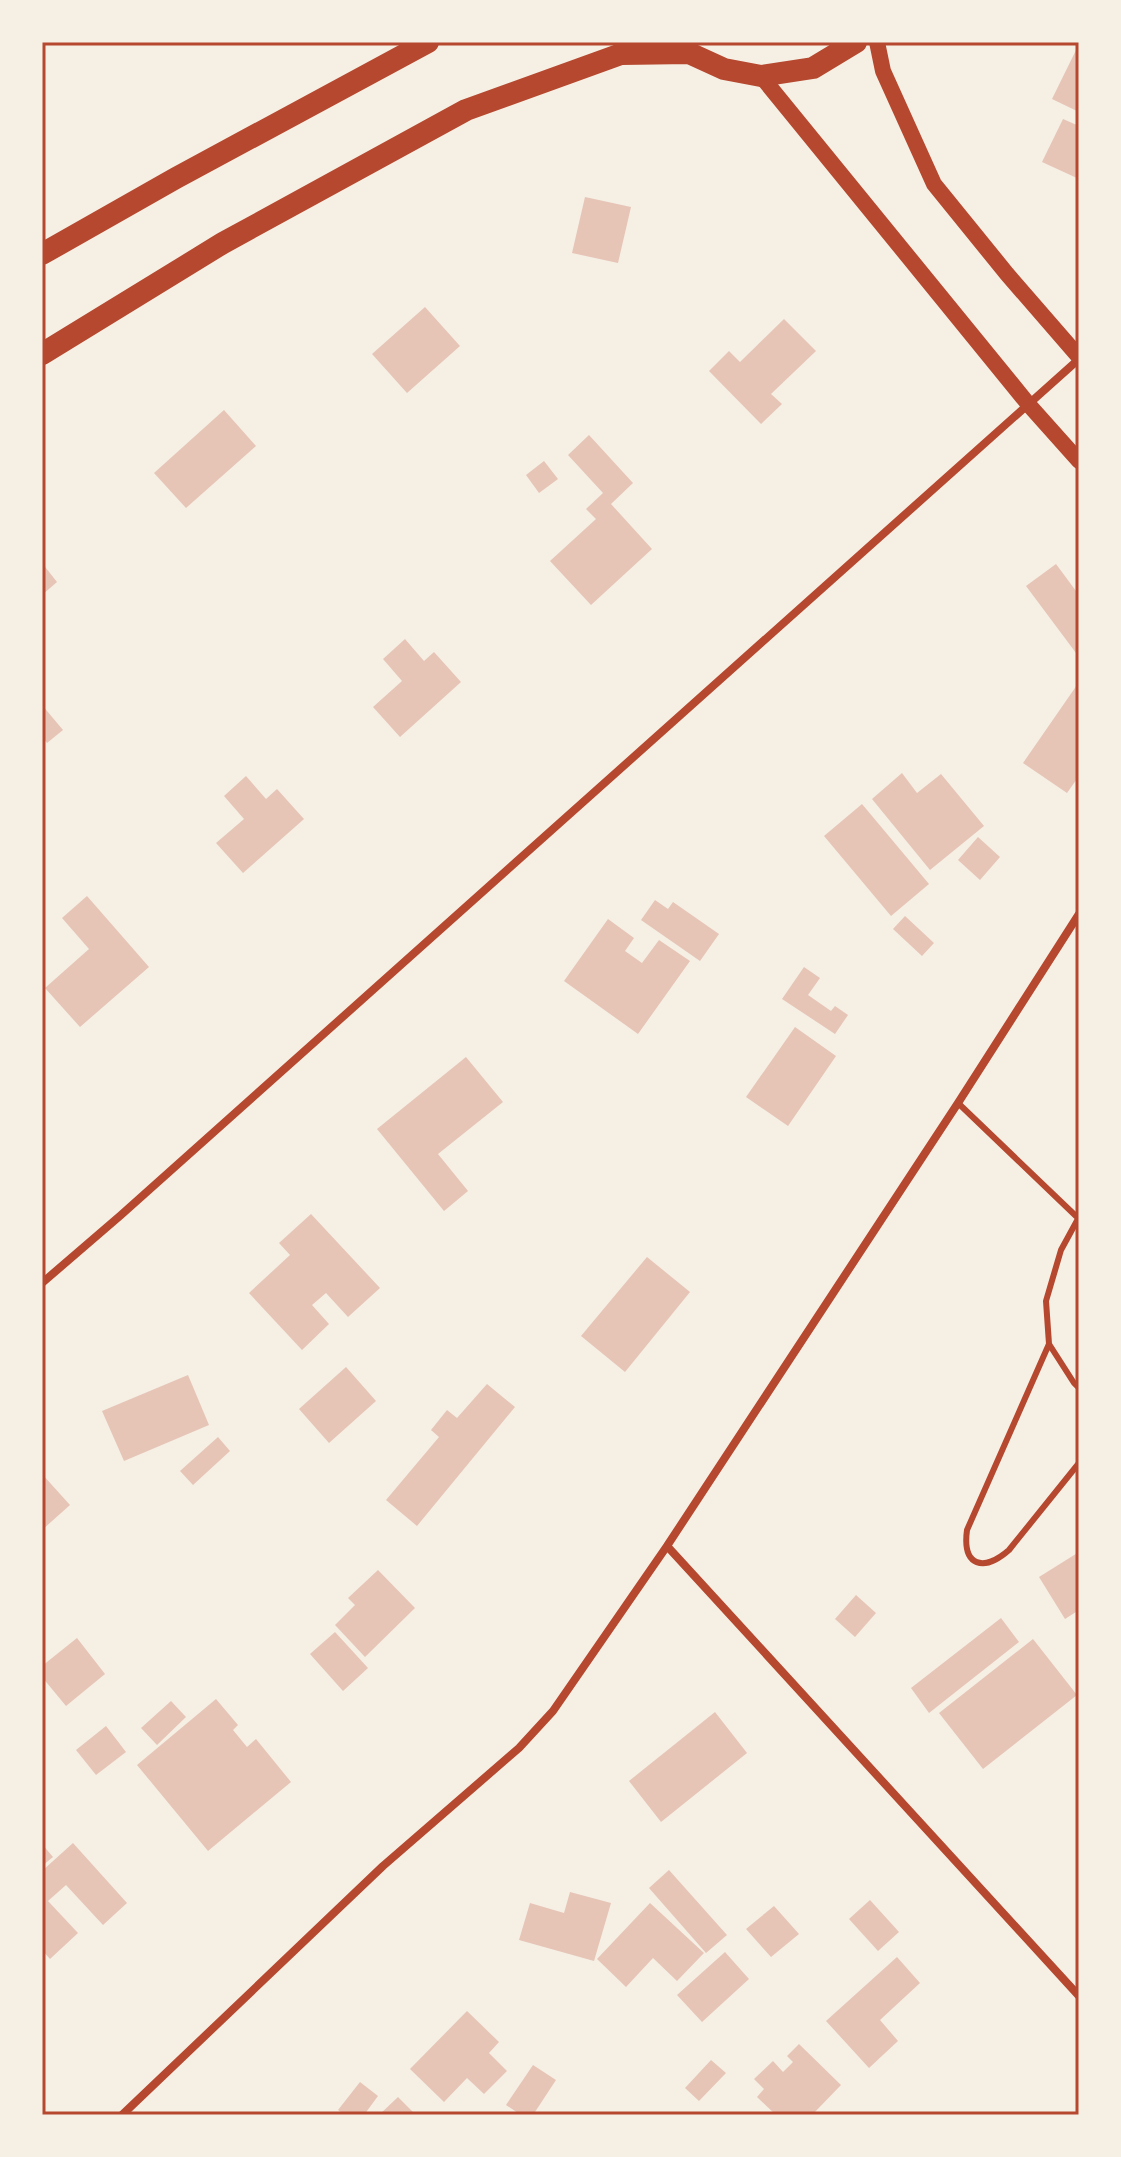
<svg xmlns="http://www.w3.org/2000/svg" width="1121" height="2157" font-family="'Alegreya Sans',sans-serif">
  <rect width="100%" height="100%" fill="#f6efe4"/>
  <path fill="#e6c5b7" d="M 1079,44 L 1079,112 L 1052,99 Z
    M 1063,119 L 1079,126 L 1079,179 L 1042,162 Z
    M 585,197 L 631,207 L 618,263 L 572,253 Z
    M 425,307 L 460,346 L 407,393 L 372,354 Z
    M 784,319 L 816,351 L 771,394 L 782,404 L 761,424 L 709,371 L 729,351 L 740,362 Z
    M 224,410 L 256,446 L 186,508 L 154,473 Z
    M 589,435 L 633,483 L 611,504 L 652,549 L 591,605 L 550,561 L 596,519 L 586,509 L 603,493 L 568,455 Z
    M 544,461 L 558,479 L 539,493 L 526,475 Z
    M 42,563 L 57,582 L 42,595 Z
    M 1056,564 L 1079,595 L 1079,657 L 1026,586 Z
    M 405,639 L 424,661 L 434,652 L 461,682 L 400,737 L 373,707 L 402,681 L 383,659 Z
    M 1077,685 L 1079,687 L 1079,776 L 1067,793 L 1023,763 Z
    M 42,705 L 63,730 L 47,743 L 42,737 Z
    M 902,773 L 917,793 L 941,774 L 984,826 L 930,870 L 872,799 Z
    M 246,776 L 266,799 L 277,789 L 304,819 L 243,873 L 216,843 L 244,819 L 224,796 Z
    M 862,804 L 929,884 L 891,916 L 824,836 Z
    M 978,837 L 1000,857 L 980,880 L 958,860 Z
    M 87,896 L 149,967 L 80,1027 L 45,988 L 89,949 L 62,918 Z
    M 655,900 L 668,909 L 673,902 L 719,934 L 700,961 L 641,920 Z
    M 905,916 L 934,943 L 922,956 L 893,929 Z
    M 608,919 L 634,938 L 625,951 L 642,963 L 659,940 L 690,961 L 638,1034 L 564,981 Z
    M 804,967 L 820,978 L 808,995 L 831,1011 L 835,1006 L 848,1015 L 835,1034 L 782,999 Z
    M 795,1027 L 836,1056 L 788,1126 L 746,1097 Z
    M 466,1057 L 503,1102 L 438,1154 L 468,1191 L 444,1211 L 377,1129 Z
    M 311,1214 L 380,1288 L 348,1317 L 326,1293 L 312,1305 L 329,1324 L 302,1350 L 249,1293 L 290,1255 L 279,1243 Z
    M 647,1257 L 690,1292 L 625,1372 L 581,1336 Z
    M 346,1367 L 376,1401 L 329,1443 L 299,1409 Z
    M 188,1375 L 209,1425 L 124,1461 L 102,1411 Z
    M 487,1384 L 515,1407 L 417,1526 L 386,1500 L 439,1437 L 431,1430 L 447,1410 L 457,1418 Z
    M 218,1437 L 230,1451 L 193,1485 L 180,1471 Z
    M 42,1474 L 70,1505 L 42,1530 Z
    M 1079,1552 L 1079,1610 L 1065,1619 L 1039,1577 Z
    M 378,1570 L 415,1608 L 365,1657 L 335,1625 L 355,1605 L 348,1598 Z
    M 856,1595 L 876,1613 L 855,1637 L 835,1619 Z
    M 1001,1618 L 1019,1642 L 929,1713 L 911,1688 Z
    M 335,1632 L 368,1668 L 343,1691 L 310,1654 Z
    M 77,1638 L 105,1674 L 66,1706 L 42,1677 L 42,1666 Z
    M 1033,1639 L 1077,1695 L 983,1769 L 939,1713 Z
    M 216,1699 L 238,1725 L 233,1730 L 247,1747 L 256,1739 L 291,1782 L 208,1851 L 137,1765 Z
    M 171,1701 L 186,1717 L 157,1745 L 141,1728 Z
    M 715,1712 L 747,1753 L 661,1822 L 629,1781 Z
    M 106,1726 L 126,1752 L 96,1775 L 76,1750 Z
    M 73,1843 L 127,1903 L 103,1925 L 66,1885 L 48,1901 L 78,1933 L 50,1959 L 42,1950 L 42,1871 Z
    M 42,1844 L 53,1857 L 42,1866 Z
    M 669,1870 L 727,1935 L 706,1953 L 649,1888 Z
    M 570,1892 L 611,1903 L 594,1961 L 519,1940 L 530,1903 L 564,1913 Z
    M 870,1900 L 899,1932 L 878,1951 L 849,1919 Z
    M 650,1903 L 704,1953 L 677,1981 L 653,1958 L 626,1987 L 597,1959 Z
    M 774,1906 L 799,1934 L 771,1957 L 746,1929 Z
    M 725,1952 L 749,1979 L 702,2022 L 677,1995 Z
    M 897,1957 L 920,1983 L 880,2020 L 898,2041 L 869,2068 L 826,2021 Z
    M 467,2011 L 499,2042 L 489,2053 L 507,2071 L 484,2094 L 467,2078 L 444,2102 L 410,2069 Z
    M 799,2044 L 841,2085 L 812,2115 L 776,2115 L 757,2097 L 764,2089 L 754,2079 L 773,2061 L 783,2072 L 793,2062 L 787,2056 Z
    M 711,2060 L 726,2073 L 699,2101 L 685,2088 Z
    M 533,2065 L 556,2080 L 533,2115 L 521,2115 L 506,2105 Z
    M 360,2082 L 378,2096 L 364,2115 L 345,2115 L 338,2110 Z
    M 398,2097 L 413,2112 L 410,2115 L 379,2115 Z"/>
  <g fill="none" stroke-linecap="round" stroke-linejoin="round">
    <path stroke="#b5482f" stroke-width="6" d="M 958,1103 L 1078,1218
      M 1079,1217 L 1061,1250 L 1046,1301 L 1049,1344 L 1074,1383 L 1079,1388
      M 1049,1344 L 967,1530 C 962,1567 984,1572 1009,1550 L 1079,1463"/>
    <path stroke="#b5482f" stroke-width="8" d="M 42,1283 L 121,1215 L 1079,359
      M 667,1546 L 1079,1996
      M 122,2115 L 383,1866 L 519,1748 L 553,1711 L 667,1546 L 958,1103 L 1079,914"/>
    <path stroke="#b5482f" stroke-width="16" d="M 877,42 L 883,71 L 934,184 L 1007,274 L 1079,357
      M 761,76 L 1029,405 L 1079,461"/>
    <path stroke="#b5482f" stroke-width="22" d="M 680,44 L 689,53 L 724,69 L 761,76 L 813,68 L 856,42
      M 42,254 L 176,178 L 428,42
      M 42,354 L 223,243 L 466,110 L 621,54 L 689,53"/>
  </g>
  <rect width="1121" height="2157" fill="none" stroke="#f6efe4" stroke-width="88"/>
  <rect x="44" y="44" width="1033" height="2069" fill="none" stroke="#b5482f" stroke-width="3"/>
</svg>
